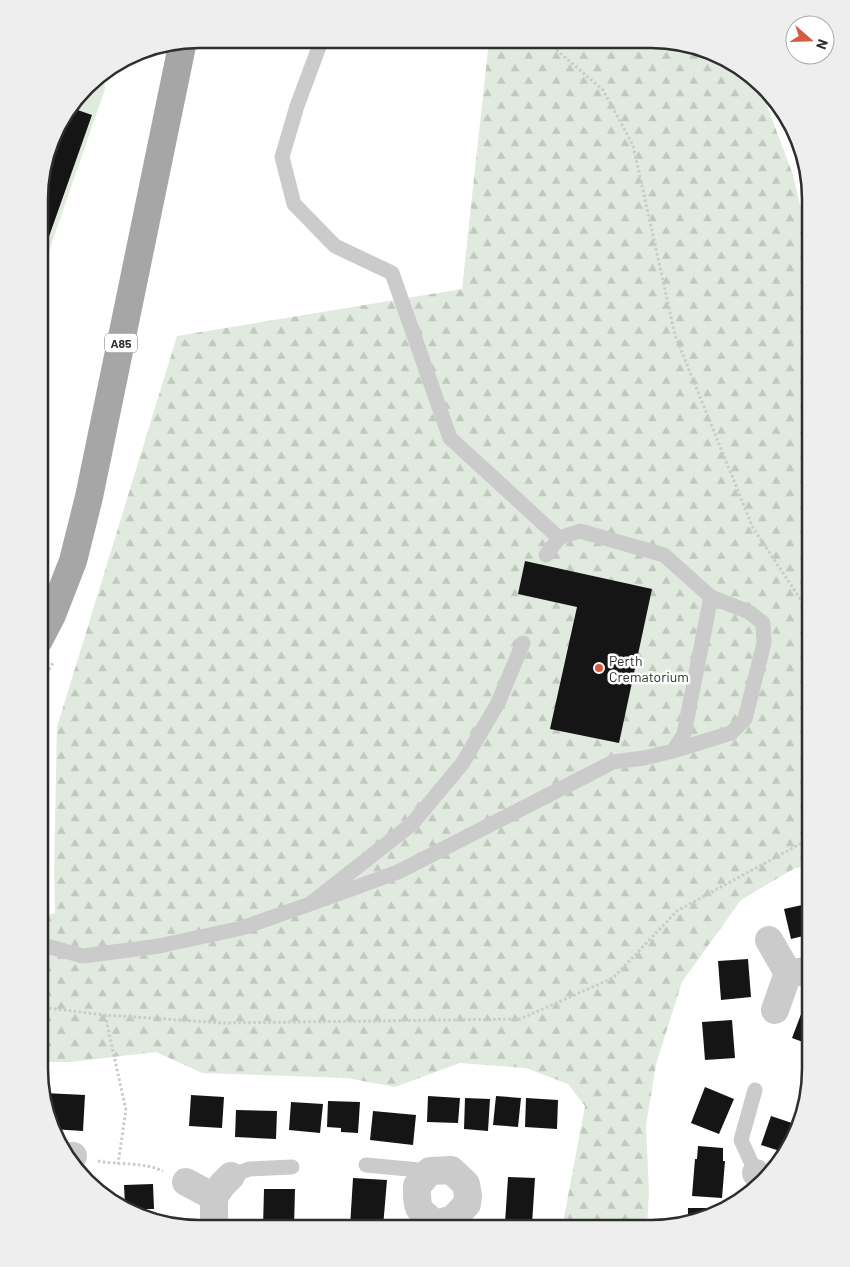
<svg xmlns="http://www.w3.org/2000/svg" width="850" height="1267" font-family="Barlow,sans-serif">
  <defs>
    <pattern id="forest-firs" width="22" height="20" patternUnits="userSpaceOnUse" patternTransform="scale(1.25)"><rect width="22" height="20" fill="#e1eade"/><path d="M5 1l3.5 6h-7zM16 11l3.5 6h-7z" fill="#c1c9bf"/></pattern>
  </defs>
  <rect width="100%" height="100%" fill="#fff"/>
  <path fill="url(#forest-firs)" d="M 489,40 L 673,40 L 749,72 L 760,87 L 793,175 L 811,252 L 811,866 L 795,868 L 741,900 L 682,982 L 656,1064 L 646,1126 L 649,1192 L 647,1228 L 562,1228 L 585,1106 L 568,1084 L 526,1068 L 460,1063 L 395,1087 L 347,1078 L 202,1073 L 156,1052 L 70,1062 L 39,1062 L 39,918 L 55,913 L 54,872 L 57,727 L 177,336 L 462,289 Z"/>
  <path fill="#e1eade" d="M 104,72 L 105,89 L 40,277 L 40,177 L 60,119 L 93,78 Z"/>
  <path fill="#151515" d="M 69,107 L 92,115 L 40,262 L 40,177 L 60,119 Z
    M 525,561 L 652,589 L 619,743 L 550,729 L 577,607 L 518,594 Z
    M 811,903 L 811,934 L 791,939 L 784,909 Z
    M 748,959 L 751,997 L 721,1000 L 718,961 Z
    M 803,1009 L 811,1012 L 811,1045 L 792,1038 Z
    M 732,1020 L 735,1058 L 705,1060 L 702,1022 Z
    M 705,1087 L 734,1099 L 719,1134 L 691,1123 Z
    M 44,1093 L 85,1095 L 83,1131 L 51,1129 Z
    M 191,1095 L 224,1097 L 222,1128 L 189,1126 Z
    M 428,1096 L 460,1098 L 458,1123 L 427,1122 Z
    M 496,1096 L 521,1098 L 518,1127 L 493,1125 Z
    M 465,1098 L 490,1099 L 488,1131 L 464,1129 Z
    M 526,1098 L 558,1100 L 557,1129 L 525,1127 Z
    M 328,1101 L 360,1102 L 358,1133 L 341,1132 L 341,1128 L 327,1127 Z
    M 291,1102 L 323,1104 L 320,1133 L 289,1130 Z
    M 236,1110 L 277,1111 L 276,1139 L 235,1137 Z
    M 373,1111 L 416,1115 L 413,1145 L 370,1140 Z
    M 771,1116 L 795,1124 L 786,1153 L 761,1145 Z
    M 698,1146 L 723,1148 L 723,1161 L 725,1161 L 722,1198 L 692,1196 L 695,1159 L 697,1159 Z
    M 508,1177 L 535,1178 L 532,1224 L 505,1223 Z
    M 353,1178 L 387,1180 L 383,1227 L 350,1227 Z
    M 153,1184 L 154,1209 L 135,1209 L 125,1205 L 124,1185 Z
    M 264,1189 L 295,1189 L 294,1227 L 263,1227 Z
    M 688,1208 L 713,1208 L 713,1216 L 688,1221 Z"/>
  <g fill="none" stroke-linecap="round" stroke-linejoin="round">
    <path stroke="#cbcbcb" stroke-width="3" stroke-dasharray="2.5 2.5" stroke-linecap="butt" d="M 545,40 L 603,90 L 633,145 L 675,335 L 753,528 L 811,615
      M 39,687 L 54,661
      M 39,1007 L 105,1015 L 223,1023 L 520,1019 L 613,978 L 677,911 L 811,838
      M 105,1015 L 126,1110 L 118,1164
      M 98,1161 C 119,1165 144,1162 163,1171"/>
    <path stroke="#cbcbcb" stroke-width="15" d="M 322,39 L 297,106 L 282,157 L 294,204 L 335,246 L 392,273 L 450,438 L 559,538
      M 523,643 L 498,703 L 462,764 L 412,824 L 310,904 L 398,872 L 613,762 L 644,758 L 673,751 L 684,734 L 711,597 L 664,555 L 580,531 L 559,538 L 546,555
      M 673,751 L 731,733 L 745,719 L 764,643 L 763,623 L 749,612 L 711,597
      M 39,944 L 83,956 L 159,946 L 242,928 L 310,904
      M 755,1090 L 741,1140 L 756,1173
      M 366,1165 L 430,1171
      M 231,1176 L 249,1169 L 292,1167"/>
    <path stroke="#cbcbcb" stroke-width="28" d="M 769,940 L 788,973
      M 775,1010 L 788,973 L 811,971
      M 71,1156 L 73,1156
      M 451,1170 L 466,1184 L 468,1196 L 467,1204 L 453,1219 L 436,1224 C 417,1209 417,1210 417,1186 L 430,1171 Z
      M 756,1173 L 762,1181
      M 186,1182 L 214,1197 L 214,1227
      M 214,1197 L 222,1185 L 231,1176"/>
    <path stroke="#a6a6a6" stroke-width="28" d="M 39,640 L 52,615 L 73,561 L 89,497 L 183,41"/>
  </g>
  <circle fill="#d35b42" stroke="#fff" stroke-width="2" cx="599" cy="668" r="5"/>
  <g text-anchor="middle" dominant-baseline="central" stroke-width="5" stroke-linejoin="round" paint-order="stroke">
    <rect fill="#fff" stroke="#6d6d6d" stroke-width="1" x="105" y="333.5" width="32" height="19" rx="4"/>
    <g font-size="12" font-weight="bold" fill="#2e2e2e">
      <text x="121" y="343">A85</text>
    </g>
    <g font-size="14" fill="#2e2e2e" stroke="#fff" text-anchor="start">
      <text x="609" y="660">Perth<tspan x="609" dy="16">Crematorium</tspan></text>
    </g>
  </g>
  <path d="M0 0H850V1267H0ZM199 48H651A151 151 0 0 1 802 199V1069A151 151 0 0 1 651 1220H199A151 151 0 0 1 48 1069V199A151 151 0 0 1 199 48Z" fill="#eee" fill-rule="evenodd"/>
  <path fill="none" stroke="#2e2e2e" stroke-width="2.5" d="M199 48H651A151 151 0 0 1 802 199V1069A151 151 0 0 1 651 1220H199A151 151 0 0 1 48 1069V199A151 151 0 0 1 199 48Z"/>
  <g transform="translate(810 40) rotate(110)"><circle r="24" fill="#ffffff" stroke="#ababab"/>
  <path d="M0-4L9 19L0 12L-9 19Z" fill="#d35b42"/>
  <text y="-8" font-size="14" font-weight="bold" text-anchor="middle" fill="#2e2e2e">N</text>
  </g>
</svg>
